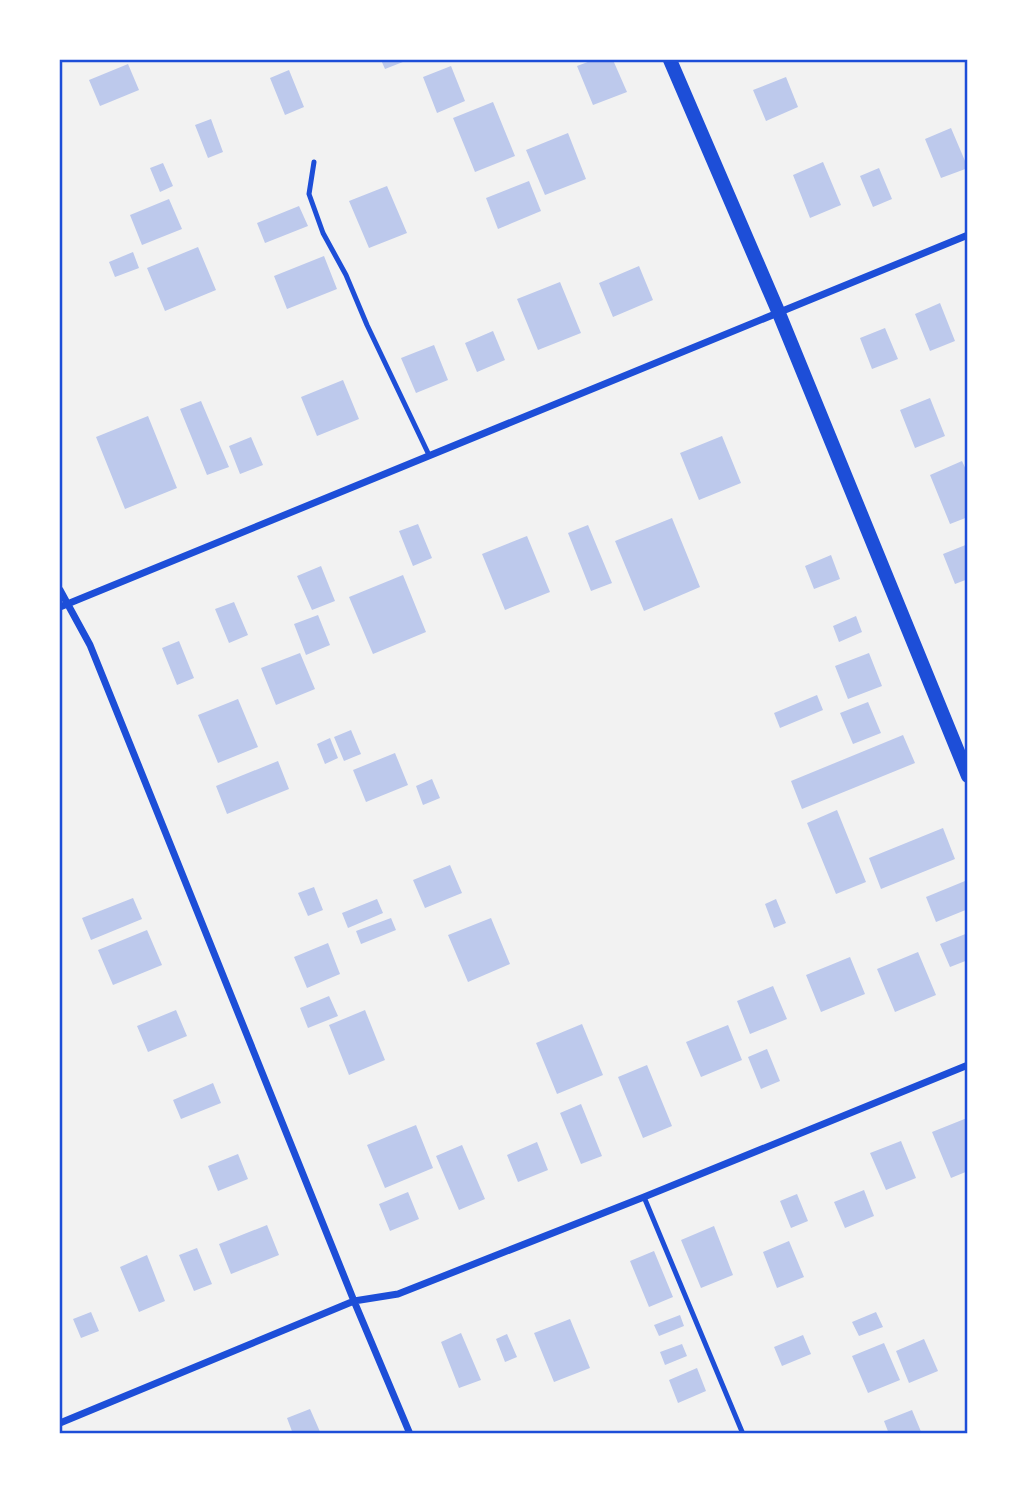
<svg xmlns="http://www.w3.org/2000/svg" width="1027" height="1493" font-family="'Fira Sans',sans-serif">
  <rect width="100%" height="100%" fill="#f2f2f2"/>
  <path fill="#bdc9ec" d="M 381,60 L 408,60 L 385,69 Z
    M 593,60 L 613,60 L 627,92 L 593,105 L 577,66 Z
    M 128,64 L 139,90 L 100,106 L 89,80 Z
    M 451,66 L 465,101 L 437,113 L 423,77 Z
    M 289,70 L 304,107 L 285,115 L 270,78 Z
    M 786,77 L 798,107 L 766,121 L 753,90 Z
    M 493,102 L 515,156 L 475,172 L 453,118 Z
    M 211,119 L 223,152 L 208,158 L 195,125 Z
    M 951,128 L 968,168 L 941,178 L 925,139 Z
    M 568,133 L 586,179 L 545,195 L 526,150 Z
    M 823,162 L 841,205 L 810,218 L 793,175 Z
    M 163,163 L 173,186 L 160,192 L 150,168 Z
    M 879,168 L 892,199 L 873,207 L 860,176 Z
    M 529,181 L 541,211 L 498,229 L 486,198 Z
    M 387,186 L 407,233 L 369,248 L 349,201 Z
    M 169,199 L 182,229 L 142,245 L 130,215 Z
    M 299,206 L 308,226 L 265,243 L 257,223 Z
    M 198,247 L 216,290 L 165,311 L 147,268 Z
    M 133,252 L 139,268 L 115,277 L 109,262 Z
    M 324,256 L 337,289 L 287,309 L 274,276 Z
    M 639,266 L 653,300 L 613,317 L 599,283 Z
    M 560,282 L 581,333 L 538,350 L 517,299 Z
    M 940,303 L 955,341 L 930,351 L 915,314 Z
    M 885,328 L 898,359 L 872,369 L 860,338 Z
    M 493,331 L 505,360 L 477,372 L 465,343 Z
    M 434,345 L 448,380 L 416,393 L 401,358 Z
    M 343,380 L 359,419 L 317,436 L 301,397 Z
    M 930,398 L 945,436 L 915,448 L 900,410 Z
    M 201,401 L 229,467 L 207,475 L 180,409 Z
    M 148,416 L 177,488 L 125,509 L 96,437 Z
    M 722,436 L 741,483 L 699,500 L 680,453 Z
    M 251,437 L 263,465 L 240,474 L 229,446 Z
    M 962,461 L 968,474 L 968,517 L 950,524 L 930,475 Z
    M 672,518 L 700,587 L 644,611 L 615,541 Z
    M 418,524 L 432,558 L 413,566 L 399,531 Z
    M 588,525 L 612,583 L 591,591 L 568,533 Z
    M 527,536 L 550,592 L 505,610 L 482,554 Z
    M 968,544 L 968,579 L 955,584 L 943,554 Z
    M 831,555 L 840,579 L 814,589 L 805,566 Z
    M 321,566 L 335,601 L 312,610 L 297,576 Z
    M 403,575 L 426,632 L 373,654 L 349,597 Z
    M 234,602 L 248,635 L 229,643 L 215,609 Z
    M 318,615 L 330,645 L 306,655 L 294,624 Z
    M 856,616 L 862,632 L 839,642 L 833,626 Z
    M 179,641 L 194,678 L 177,685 L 162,648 Z
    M 300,653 L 315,689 L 276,705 L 261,668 Z
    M 869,653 L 882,686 L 848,699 L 835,666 Z
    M 817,695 L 823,710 L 780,728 L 774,713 Z
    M 238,699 L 258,747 L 218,763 L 198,715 Z
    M 868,702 L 881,733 L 853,744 L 840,713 Z
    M 351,730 L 361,754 L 344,761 L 334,737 Z
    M 903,735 L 915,763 L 802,809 L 791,781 Z
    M 330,738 L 338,758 L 325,764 L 317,744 Z
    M 395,753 L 408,785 L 366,802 L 353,770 Z
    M 278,761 L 289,789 L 227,814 L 216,786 Z
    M 432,779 L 440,798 L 423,805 L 416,786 Z
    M 837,810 L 866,882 L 836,894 L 807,823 Z
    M 943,828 L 955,859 L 881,889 L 869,858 Z
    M 450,865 L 462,893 L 425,908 L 413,880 Z
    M 965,881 L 968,887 L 968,909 L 936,922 L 926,897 Z
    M 314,887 L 323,910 L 308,916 L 298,893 Z
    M 133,898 L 142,919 L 91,940 L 82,918 Z
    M 377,899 L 383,913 L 348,928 L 342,913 Z
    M 776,899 L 786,923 L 774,928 L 765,904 Z
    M 391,918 L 396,930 L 361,944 L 356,931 Z
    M 491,918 L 510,964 L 468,982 L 448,935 Z
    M 147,930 L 162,965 L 113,985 L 98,950 Z
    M 968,933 L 968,960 L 950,967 L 940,944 Z
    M 328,943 L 340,974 L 307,988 L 294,957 Z
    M 918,952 L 936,995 L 895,1012 L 877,969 Z
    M 850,957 L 865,994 L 821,1012 L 806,975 Z
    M 773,986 L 787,1019 L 750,1034 L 737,1001 Z
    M 329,996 L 338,1016 L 308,1028 L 300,1008 Z
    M 176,1010 L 187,1036 L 148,1052 L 137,1026 Z
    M 365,1010 L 385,1060 L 349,1075 L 329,1025 Z
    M 582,1024 L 603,1075 L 557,1094 L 536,1043 Z
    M 728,1025 L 742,1060 L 701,1077 L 686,1042 Z
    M 767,1049 L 780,1081 L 761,1089 L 748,1057 Z
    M 647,1065 L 672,1126 L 643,1138 L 618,1077 Z
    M 213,1083 L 221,1103 L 181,1119 L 173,1100 Z
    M 581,1104 L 602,1156 L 581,1164 L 560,1113 Z
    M 967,1118 L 968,1171 L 951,1178 L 932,1132 Z
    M 416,1125 L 433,1168 L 385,1188 L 367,1145 Z
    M 901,1141 L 916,1178 L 886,1190 L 870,1153 Z
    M 537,1142 L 548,1170 L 518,1182 L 507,1155 Z
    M 462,1145 L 485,1199 L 459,1210 L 436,1156 Z
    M 238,1154 L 248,1179 L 218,1191 L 208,1166 Z
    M 864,1190 L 874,1216 L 845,1228 L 834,1202 Z
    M 408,1192 L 419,1219 L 390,1231 L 379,1204 Z
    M 797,1194 L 808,1221 L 791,1228 L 780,1201 Z
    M 267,1225 L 279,1255 L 231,1274 L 219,1244 Z
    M 714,1226 L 733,1275 L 701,1288 L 681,1240 Z
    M 789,1241 L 804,1277 L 777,1288 L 763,1252 Z
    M 197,1248 L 212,1284 L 194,1291 L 179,1255 Z
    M 654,1251 L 673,1297 L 649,1307 L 630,1261 Z
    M 147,1255 L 165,1301 L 139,1312 L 120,1267 Z
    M 91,1312 L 99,1331 L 81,1338 L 73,1319 Z
    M 876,1312 L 883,1327 L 859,1336 L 852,1322 Z
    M 680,1315 L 684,1326 L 659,1336 L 654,1325 Z
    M 570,1319 L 590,1368 L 554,1382 L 534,1333 Z
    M 461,1333 L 481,1380 L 459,1388 L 441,1342 Z
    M 507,1334 L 517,1357 L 505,1362 L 496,1339 Z
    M 803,1335 L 811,1354 L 782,1366 L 774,1347 Z
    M 924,1339 L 938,1371 L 909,1383 L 896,1351 Z
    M 884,1343 L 900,1380 L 868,1393 L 852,1356 Z
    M 682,1344 L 687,1356 L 665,1365 L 660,1352 Z
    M 697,1368 L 706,1391 L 678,1403 L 669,1380 Z
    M 310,1409 L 321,1434 L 293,1434 L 287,1418 Z
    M 912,1410 L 922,1434 L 889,1434 L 884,1421 Z"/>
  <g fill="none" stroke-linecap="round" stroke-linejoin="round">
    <path stroke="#1d4ed8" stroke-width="5" d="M 314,162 L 309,194 L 323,233 L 346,275 L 367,325 L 429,455
      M 644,1197 L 743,1434"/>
    <path stroke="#1d4ed8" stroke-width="7" d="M 60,590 L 90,645 L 354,1301 L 410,1434
      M 60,607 L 968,235
      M 60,1423 L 354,1301 L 398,1294 L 644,1197 L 968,1065"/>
    <path stroke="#1d4ed8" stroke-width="14" d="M 670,60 L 778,311 L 968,776"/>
  </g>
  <rect width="1027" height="1493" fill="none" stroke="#ffffff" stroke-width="122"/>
  <rect x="61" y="61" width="905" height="1371" fill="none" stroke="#1d4ed8" stroke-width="2.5"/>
</svg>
